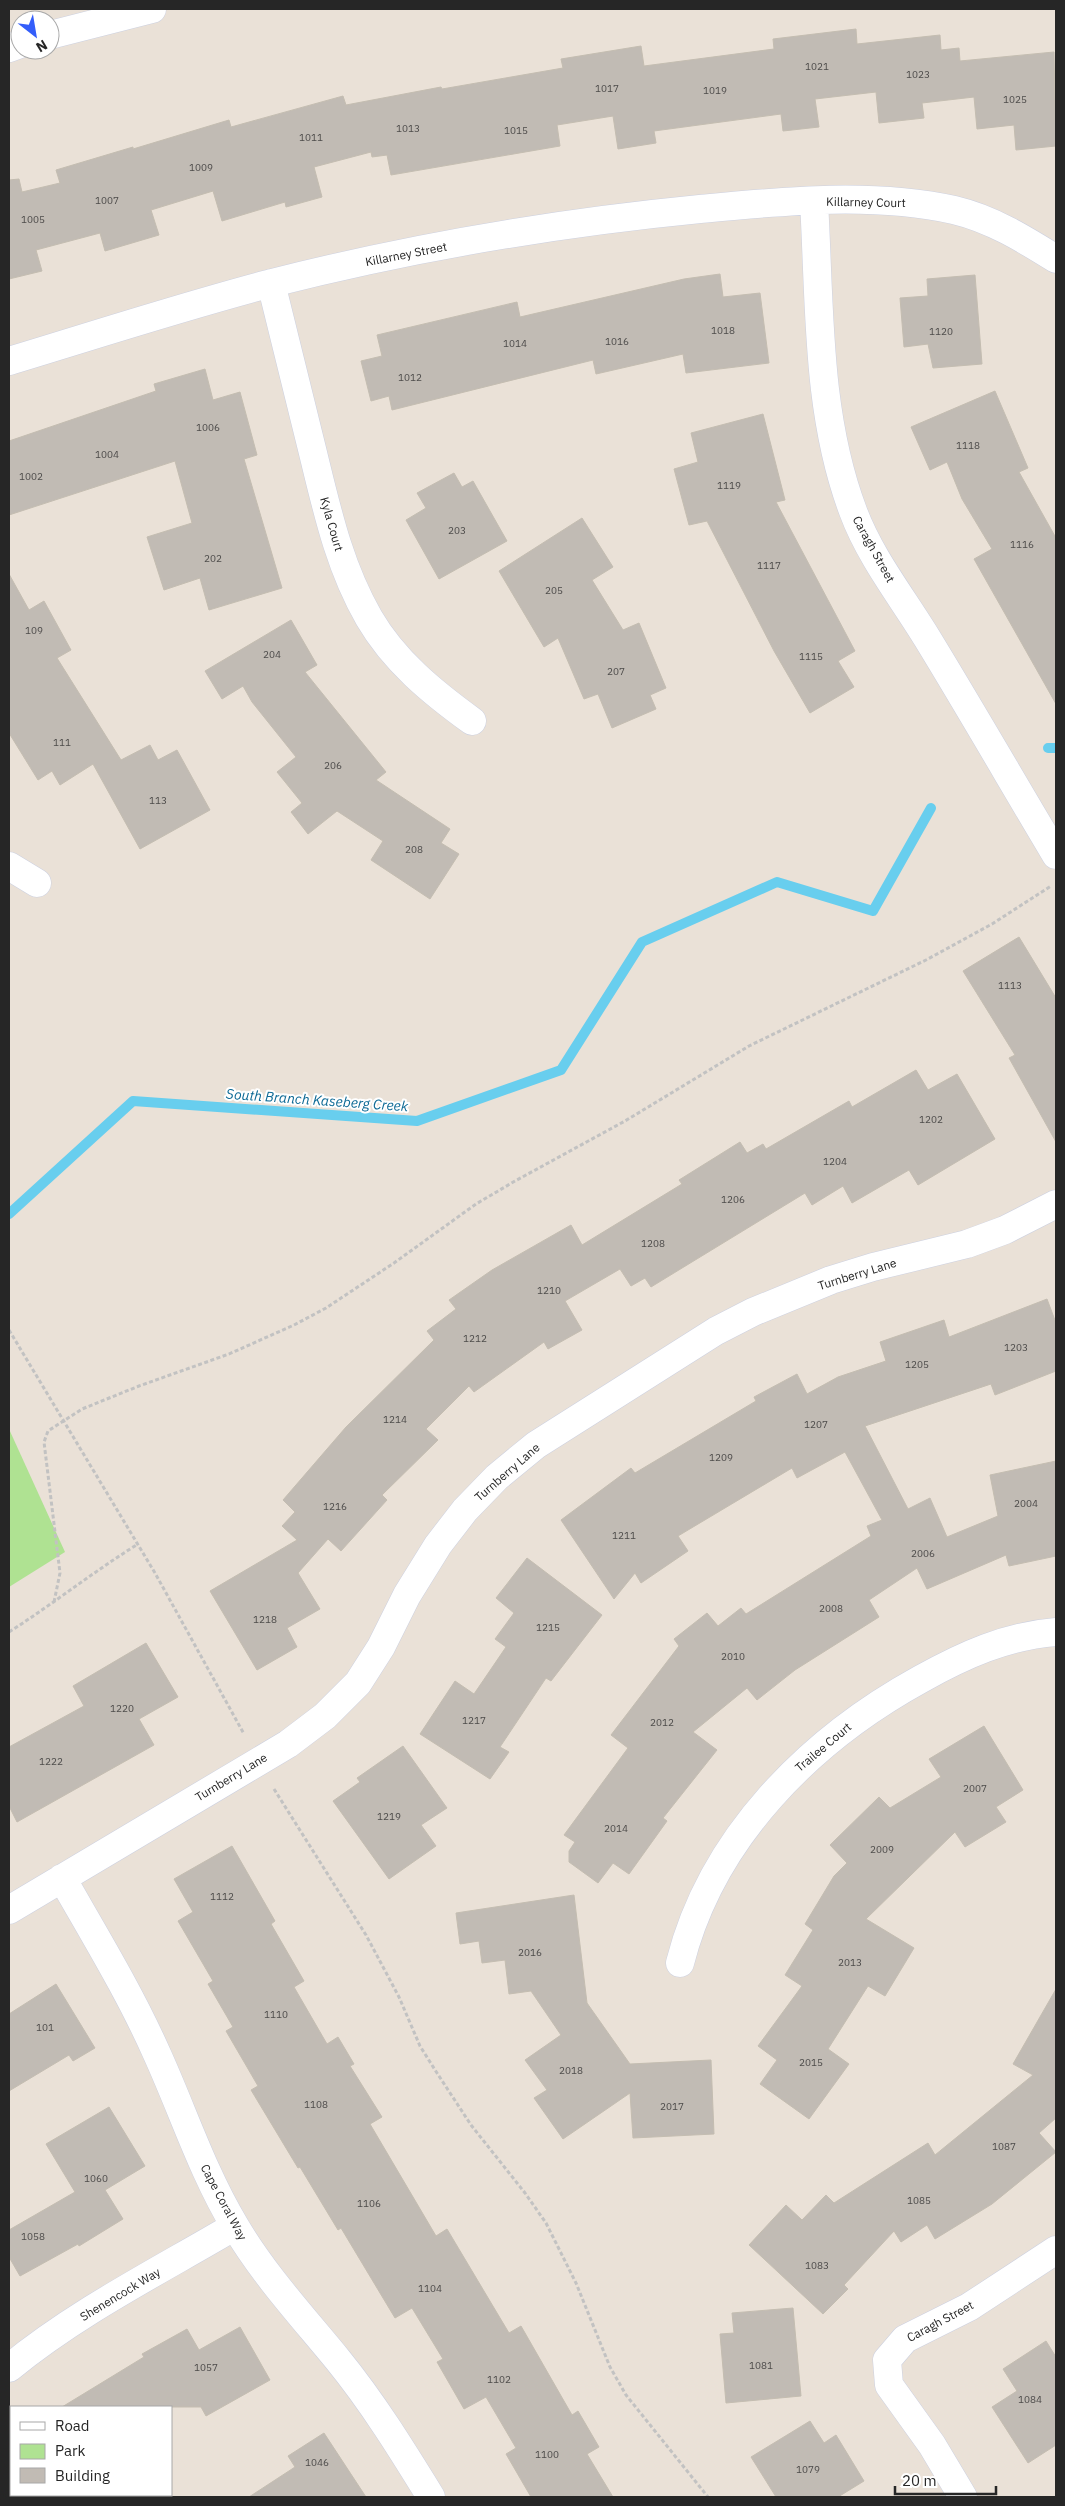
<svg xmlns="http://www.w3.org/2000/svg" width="1065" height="2506" font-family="'IBM Plex Sans',sans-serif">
  <rect width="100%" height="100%" fill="#eae1d7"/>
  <path fill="#afe292" d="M 9,1429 L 65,1552 L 9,1587 Z"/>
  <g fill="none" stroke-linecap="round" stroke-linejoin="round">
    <path stroke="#68ceee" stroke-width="10" d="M 1048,748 L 1056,748
      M 9,1214 L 133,1101 L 417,1121 L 561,1070 L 642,942 L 777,882 L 873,911 L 931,808"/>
  </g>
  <path fill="#c1bbb4" stroke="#c4bdb1" d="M 856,29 L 857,44 L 940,35 L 941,50 L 959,48 L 960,61 L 1054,52 L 1056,146 L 1016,150 L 1014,125 L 977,129 L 974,97 L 922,103 L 924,118 L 879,123 L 876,92 L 815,99 L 819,127 L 783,131 L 781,114 L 654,131 L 656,143 L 618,149 L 613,116 L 557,125 L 560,146 L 391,175 L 387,155 L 372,157 L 371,152 L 314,167 L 322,197 L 286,207 L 285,202 L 222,221 L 213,191 L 151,210 L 159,235 L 105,251 L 100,233 L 36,250 L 42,271 L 9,279 L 9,180 L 19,179 L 22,192 L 60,183 L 56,170 L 133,147 L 133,149 L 229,120 L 231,127 L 343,96 L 346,105 L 441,87 L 442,89 L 563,68 L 561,59 L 641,46 L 644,66 L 774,49 L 773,39 Z
    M 720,274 L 723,297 L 760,293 L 769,363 L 686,373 L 683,354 L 596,374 L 593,360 L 392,410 L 389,396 L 371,401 L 361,361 L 382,356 L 377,335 L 517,302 L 520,317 L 684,279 Z
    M 975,275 L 982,364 L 933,368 L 928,344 L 904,347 L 900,298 L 928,296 L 927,279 Z
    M 205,369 L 213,400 L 240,392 L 257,455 L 244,459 L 282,588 L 209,610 L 200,578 L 164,590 L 147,537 L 192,523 L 175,461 L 9,515 L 9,441 L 156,391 L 154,384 Z
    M 995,391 L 1028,468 L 1019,472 L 1056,538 L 1056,704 L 974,559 L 992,549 L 962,499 L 947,462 L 930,470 L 911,427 Z
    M 763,414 L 785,500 L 776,502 L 855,651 L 838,661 L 854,687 L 810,713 L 774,651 L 707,521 L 689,525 L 674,469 L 698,462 L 691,433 Z
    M 454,473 L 462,487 L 473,481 L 507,541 L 439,579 L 406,520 L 426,508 L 417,493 Z
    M 582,518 L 613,567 L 592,580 L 623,630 L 639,623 L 666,688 L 650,695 L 656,709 L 612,728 L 598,694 L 584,699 L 558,638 L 544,647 L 499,571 Z
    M 9,574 L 29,610 L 44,601 L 71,650 L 57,658 L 121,760 L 150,745 L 158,760 L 177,750 L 210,810 L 140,849 L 93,764 L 60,785 L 52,771 L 38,780 L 9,733 Z
    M 291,620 L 317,665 L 305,672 L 386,772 L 376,780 L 450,829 L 441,843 L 459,854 L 430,899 L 371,860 L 383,841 L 337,811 L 308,834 L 291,812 L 302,803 L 277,772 L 296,757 L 252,702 L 243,686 L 222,699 L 205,671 Z
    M 1019,937 L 1056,998 L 1056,1142 L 1009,1058 L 1015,1055 L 963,971 Z
    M 916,1070 L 928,1090 L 957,1074 L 995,1139 L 918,1185 L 909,1170 L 852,1203 L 843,1186 L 812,1205 L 805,1193 L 651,1287 L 645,1278 L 631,1286 L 620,1269 L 565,1301 L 582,1330 L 548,1349 L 544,1342 L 474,1392 L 469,1386 L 426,1429 L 438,1440 L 382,1495 L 387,1500 L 341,1551 L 328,1539 L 298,1573 L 320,1609 L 287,1628 L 297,1647 L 257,1670 L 210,1591 L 297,1540 L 282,1526 L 295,1512 L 283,1500 L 346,1427 L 434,1340 L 427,1331 L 456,1309 L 449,1300 L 492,1270 L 571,1225 L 582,1245 L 682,1184 L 679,1180 L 740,1142 L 747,1153 L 763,1144 L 766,1149 L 849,1101 L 852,1107 Z
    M 1047,1299 L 1056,1323 L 1056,1371 L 995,1395 L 991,1384 L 865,1426 L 908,1509 L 930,1498 L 947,1537 L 998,1516 L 990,1475 L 1056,1461 L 1056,1556 L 1009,1566 L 1006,1555 L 927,1589 L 917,1568 L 869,1600 L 879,1617 L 795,1670 L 757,1700 L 747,1688 L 693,1732 L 717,1750 L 663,1818 L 667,1821 L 629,1874 L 613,1863 L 598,1883 L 569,1862 L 569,1851 L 575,1842 L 564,1835 L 628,1748 L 611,1735 L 679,1646 L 674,1639 L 707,1613 L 718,1626 L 741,1608 L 746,1614 L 871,1536 L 867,1526 L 882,1520 L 845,1452 L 797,1478 L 792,1468 L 678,1536 L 688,1551 L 641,1583 L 635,1573 L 614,1599 L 561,1520 L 631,1468 L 635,1473 L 756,1401 L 754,1397 L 797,1374 L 807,1394 L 838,1377 L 886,1361 L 880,1342 L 944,1320 L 949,1337 Z
    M 527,1558 L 602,1615 L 551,1681 L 546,1678 L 500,1747 L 509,1752 L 490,1779 L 420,1734 L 455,1681 L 474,1694 L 506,1647 L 495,1639 L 514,1613 L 496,1598 Z
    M 146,1643 L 178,1697 L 139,1719 L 154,1745 L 17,1822 L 9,1806 L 9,1747 L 84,1706 L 73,1686 Z
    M 984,1726 L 1023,1790 L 996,1807 L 1006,1822 L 965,1847 L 955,1832 L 866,1919 L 914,1948 L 885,1996 L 868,1986 L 828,2049 L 849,2064 L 809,2119 L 760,2084 L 777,2060 L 758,2046 L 802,1986 L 785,1975 L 813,1930 L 805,1924 L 834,1876 L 847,1863 L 830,1845 L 879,1797 L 890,1808 L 941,1777 L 929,1759 Z
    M 403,1746 L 447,1808 L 421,1825 L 436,1846 L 389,1879 L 333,1801 L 360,1782 L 357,1778 Z
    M 232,1846 L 275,1921 L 271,1924 L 304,1981 L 294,1987 L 327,2044 L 338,2037 L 354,2064 L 350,2066 L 382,2117 L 370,2124 L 436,2236 L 447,2229 L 509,2333 L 521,2326 L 572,2415 L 578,2411 L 599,2447 L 587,2454 L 613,2497 L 531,2497 L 506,2454 L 516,2448 L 486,2397 L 464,2409 L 437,2362 L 443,2359 L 412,2308 L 395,2318 L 341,2228 L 338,2230 L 300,2167 L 298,2168 L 251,2090 L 258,2086 L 226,2031 L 233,2027 L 208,1984 L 213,1981 L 178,1921 L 193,1912 L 174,1879 Z
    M 574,1895 L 587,2003 L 630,2064 L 711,2060 L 714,2134 L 633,2138 L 630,2093 L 563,2139 L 534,2098 L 547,2090 L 525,2060 L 561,2035 L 531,1991 L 509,1994 L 505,1960 L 482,1963 L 479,1941 L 460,1944 L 456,1913 Z
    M 56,1984 L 95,2048 L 73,2061 L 69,2055 L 9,2091 L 9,2014 Z
    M 1056,1989 L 1056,2118 L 1039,2133 L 1056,2152 L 992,2204 L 935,2239 L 927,2225 L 901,2242 L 894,2231 L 844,2285 L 848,2289 L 823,2314 L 749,2245 L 786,2205 L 802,2220 L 826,2195 L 834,2203 L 928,2143 L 935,2155 L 1033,2075 L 1013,2064 Z
    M 109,2107 L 145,2166 L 105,2190 L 123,2219 L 79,2246 L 78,2244 L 20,2276 L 9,2257 L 9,2230 L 75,2192 L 46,2144 Z
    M 793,2308 L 801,2396 L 726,2403 L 720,2334 L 734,2333 L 732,2313 Z
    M 240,2327 L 270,2380 L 206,2416 L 201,2407 L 62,2407 L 144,2357 L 142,2354 L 187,2329 L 199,2350 Z
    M 1046,2341 L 1056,2357 L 1056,2445 L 1028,2463 L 992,2407 L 1017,2391 L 1003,2369 Z
    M 810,2421 L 824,2443 L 836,2435 L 864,2481 L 838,2497 L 776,2497 L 751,2457 Z
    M 324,2433 L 366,2497 L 249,2497 L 295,2467 L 288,2456 Z"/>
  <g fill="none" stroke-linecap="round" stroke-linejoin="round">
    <g stroke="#cdd1e0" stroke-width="29">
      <path id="street" d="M 814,202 C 820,305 816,413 853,511 C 870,557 902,597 927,638 C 971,710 1013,783 1056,855
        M 271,283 C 285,340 299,396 313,453 C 327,510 339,566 369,618 C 394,661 432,692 472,721
        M 9,361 C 95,335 181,307 268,284 C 409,248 556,223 700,209 C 784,201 872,192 954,210 C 992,219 1024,239 1056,259
        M 9,866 L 37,883
        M 62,1878 C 95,1936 130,1993 157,2054 C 183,2111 202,2171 235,2226 C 264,2275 302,2316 338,2360 C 373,2403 402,2450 431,2497
        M 9,1910 L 288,1744 L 325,1716 L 358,1683 L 381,1647 L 407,1595 L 438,1545 L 465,1510 L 497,1477 L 536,1445 L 716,1331 L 753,1312 L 831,1280 L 873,1267 L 967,1244 L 1005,1230 L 1056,1204
        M 680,1963 C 712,1837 810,1740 921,1679 C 964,1655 1006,1636 1056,1632
        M 9,2368 C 77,2312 159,2271 235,2226
        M 963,2497 L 932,2445 L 889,2385 L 887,2360 L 905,2339 L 969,2307 L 1056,2250"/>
    </g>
    <g stroke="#cdd1e0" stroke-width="29">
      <path id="secondary" d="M 50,35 L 152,9
        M 9,48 L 20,44"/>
    </g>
    <path stroke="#c2c2c2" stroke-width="3" stroke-dasharray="4 2.5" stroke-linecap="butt" d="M 9,1330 L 155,1573 L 244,1734
      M 54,1602 L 60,1573 L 44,1442 L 48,1431 L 82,1409 L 139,1386 L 229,1354 L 294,1325 L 326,1308 L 394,1263 L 476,1204 L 515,1181 L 625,1121 L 749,1046 L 926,960 L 992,924 L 1051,886
      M 9,1632 C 53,1604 93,1572 138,1544
      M 274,1789 L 366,1935 L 399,1997 L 420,2046 L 437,2073 L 471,2125 L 525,2193 L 546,2223 L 576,2283 L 610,2367 L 626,2395 L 708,2497"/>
    <use href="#street" stroke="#fff" stroke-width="28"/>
    <use href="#secondary" stroke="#fff" stroke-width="28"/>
  </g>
  <g text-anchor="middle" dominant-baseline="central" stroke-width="4" stroke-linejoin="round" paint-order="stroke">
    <g font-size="10" fill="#4d4b4a">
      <text x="817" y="66">1021</text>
      <text x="918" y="74">1023</text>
      <text x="607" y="88">1017</text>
      <text x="715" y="90">1019</text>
      <text x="1015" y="99">1025</text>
      <text x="408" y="128">1013</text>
      <text x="516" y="130">1015</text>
      <text x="311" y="137">1011</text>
      <text x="201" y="167">1009</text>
      <text x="107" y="200">1007</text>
      <text x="33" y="219">1005</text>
      <text x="723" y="330">1018</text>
      <text x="941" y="331">1120</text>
      <text x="617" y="341">1016</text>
      <text x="515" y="343">1014</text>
      <text x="410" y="377">1012</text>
      <text x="208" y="427">1006</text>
      <text x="968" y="445">1118</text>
      <text x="107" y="454">1004</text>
      <text x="31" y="476">1002</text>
      <text x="729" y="485">1119</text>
      <text x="457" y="530">203</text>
      <text x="1022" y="544">1116</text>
      <text x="213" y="558">202</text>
      <text x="769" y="565">1117</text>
      <text x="554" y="590">205</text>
      <text x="34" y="630">109</text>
      <text x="272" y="654">204</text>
      <text x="811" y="656">1115</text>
      <text x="616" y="671">207</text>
      <text x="62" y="742">111</text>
      <text x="333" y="765">206</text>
      <text x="158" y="800">113</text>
      <text x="414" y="849">208</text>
      <text x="1010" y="985">1113</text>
      <text x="931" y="1119">1202</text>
      <text x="835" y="1161">1204</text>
      <text x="733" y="1199">1206</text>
      <text x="653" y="1243">1208</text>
      <text x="549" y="1290">1210</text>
      <text x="475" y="1338">1212</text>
      <text x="1016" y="1347">1203</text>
      <text x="917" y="1364">1205</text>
      <text x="395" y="1419">1214</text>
      <text x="816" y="1424">1207</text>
      <text x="721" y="1457">1209</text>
      <text x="1026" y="1503">2004</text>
      <text x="335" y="1506">1216</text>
      <text x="624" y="1535">1211</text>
      <text x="923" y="1553">2006</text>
      <text x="831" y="1608">2008</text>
      <text x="265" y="1619">1218</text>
      <text x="548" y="1627">1215</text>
      <text x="733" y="1656">2010</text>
      <text x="122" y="1708">1220</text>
      <text x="474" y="1720">1217</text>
      <text x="662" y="1722">2012</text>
      <text x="51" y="1761">1222</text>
      <text x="975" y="1788">2007</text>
      <text x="389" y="1816">1219</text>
      <text x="616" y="1828">2014</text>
      <text x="882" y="1849">2009</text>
      <text x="222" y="1896">1112</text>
      <text x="530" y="1952">2016</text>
      <text x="850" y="1962">2013</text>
      <text x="276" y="2014">1110</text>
      <text x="45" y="2027">101</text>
      <text x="811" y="2062">2015</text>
      <text x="571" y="2070">2018</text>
      <text x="316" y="2104">1108</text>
      <text x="672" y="2106">2017</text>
      <text x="1004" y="2146">1087</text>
      <text x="96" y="2178">1060</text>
      <text x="919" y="2200">1085</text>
      <text x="369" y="2203">1106</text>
      <text x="33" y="2236">1058</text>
      <text x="817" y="2265">1083</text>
      <text x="430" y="2288">1104</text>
      <text x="761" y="2365">1081</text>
      <text x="206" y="2367">1057</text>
      <text x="499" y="2379">1102</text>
      <text x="1030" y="2399">1084</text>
      <text x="547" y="2454">1100</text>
      <text x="317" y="2462">1046</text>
      <text x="808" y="2469">1079</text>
    </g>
    <g font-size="12" fill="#262626" stroke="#fff">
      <text transform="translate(866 202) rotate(1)">Killarney Court</text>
      <text transform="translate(406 254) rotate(-11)">Killarney Street</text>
      <text transform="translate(332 524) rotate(74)">Kyla Court</text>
      <text transform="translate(874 549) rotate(61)">Caragh Street</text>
      <text transform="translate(857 1274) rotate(-17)">Turnberry Lane</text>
      <text transform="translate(507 1472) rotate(-41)">Turnberry Lane</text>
      <text transform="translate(823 1747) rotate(-40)">Trailee Court</text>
      <text transform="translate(231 1777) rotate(-31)">Turnberry Lane</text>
      <text transform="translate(224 2202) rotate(62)">Cape Coral Way</text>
      <text transform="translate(120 2294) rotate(-31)">Shenencock Way</text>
      <text transform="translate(940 2321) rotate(-28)">Caragh Street</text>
    </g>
    <g font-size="14" font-style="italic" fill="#0c6995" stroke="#fff">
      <text transform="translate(317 1100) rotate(4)">South Branch Kaseberg Creek</text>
    </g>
  </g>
  <rect width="1065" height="2506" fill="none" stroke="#262626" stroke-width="20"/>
  <rect x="10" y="2406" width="162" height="90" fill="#ffffff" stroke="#a8a8a8"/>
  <rect x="20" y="2422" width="25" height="8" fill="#ffffff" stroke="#a8a8a8"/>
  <text x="55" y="2431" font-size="15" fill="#262626">Road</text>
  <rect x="20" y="2444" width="25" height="15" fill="#afe292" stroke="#a8a8a8"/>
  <text x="55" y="2456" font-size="15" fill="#262626">Park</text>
  <rect x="20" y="2468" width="25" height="15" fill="#c1bbb4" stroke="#a8a8a8"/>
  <text x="55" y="2481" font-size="15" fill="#262626">Building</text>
  <g transform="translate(35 35) rotate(149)"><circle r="24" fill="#ffffff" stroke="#a8a8a8"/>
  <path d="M0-4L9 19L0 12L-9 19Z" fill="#345efa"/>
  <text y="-8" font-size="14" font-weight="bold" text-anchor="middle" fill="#262626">N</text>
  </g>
  <path d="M895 2486v8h101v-8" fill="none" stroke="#262626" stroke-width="2.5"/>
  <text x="902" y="2486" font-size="15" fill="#262626" stroke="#ffffff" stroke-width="4" paint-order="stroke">20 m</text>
</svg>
